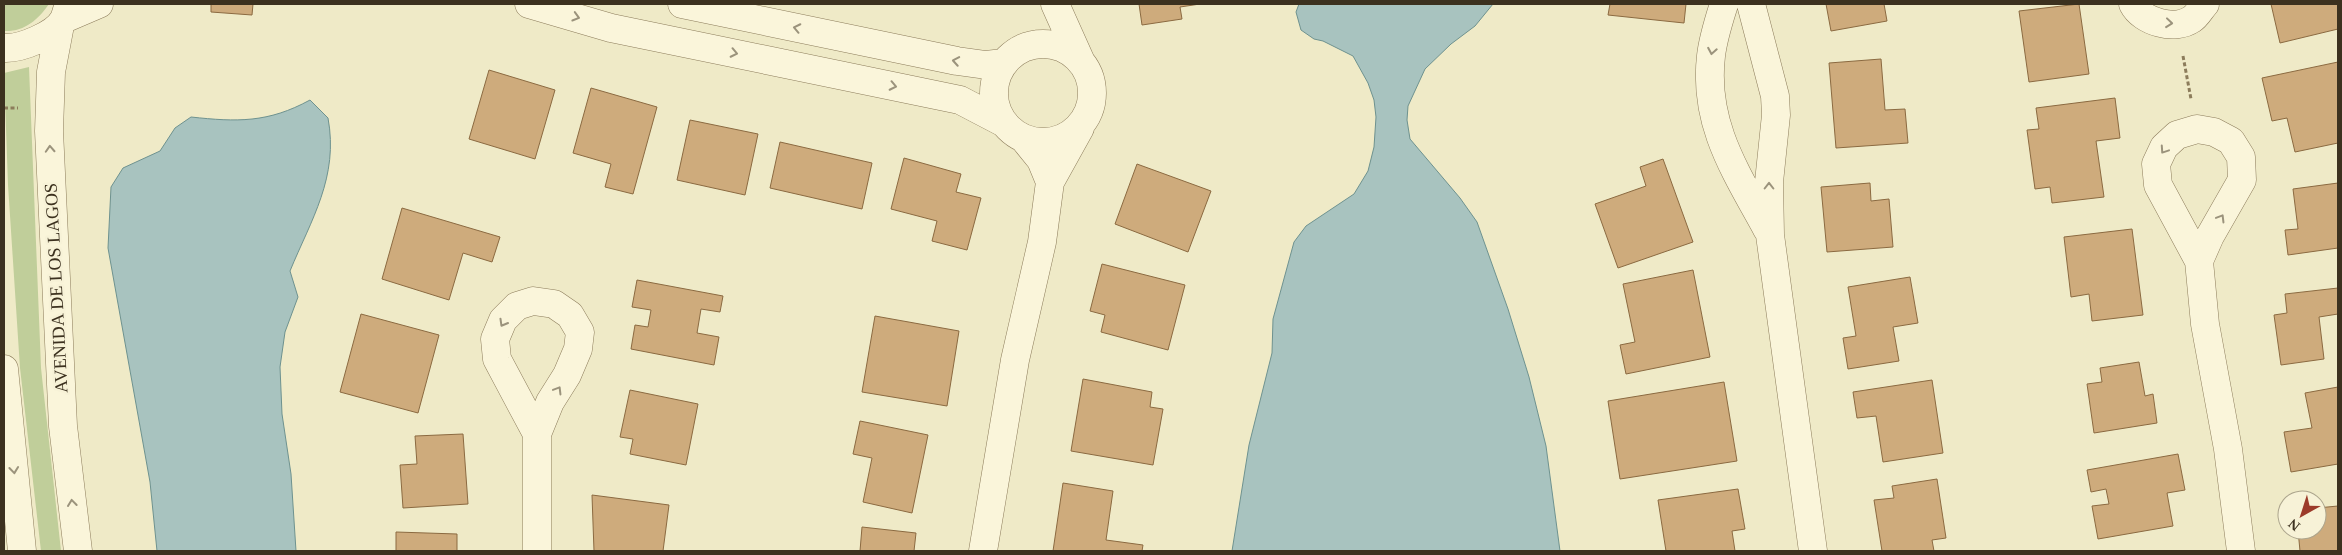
<svg xmlns="http://www.w3.org/2000/svg" width="2342" height="555" font-family="Georgia,serif">
  <rect width="100%" height="100%" fill="#efeac7"/>
  <path fill="#c0ce9a" d="M 4,4 L 49,4 C 38,20 24,32 4,31 Z
    M 29,67 L 41,368 L 61,551 L 41,551 L 20,368 L 8,185 L 4,73 Z"/>
  <path fill="#a8c3bf" stroke="#6e928f" d="M 1299,4 L 1493,4 L 1475,26 L 1451,44 L 1425,69 L 1408,106 L 1407,120 L 1410,139 L 1460,198 L 1477,222 L 1508,309 L 1529,377 L 1546,446 L 1560,551 L 1232,551 L 1249,445 L 1272,353 L 1273,319 L 1294,242 L 1306,226 L 1354,194 L 1368,171 L 1374,147 L 1376,117 L 1374,100 L 1368,83 L 1353,56 L 1323,41 L 1314,39 L 1301,30 L 1296,12 Z
    M 310,100 L 328,118 C 339,177 311,220 290,271 L 298,297 L 285,332 L 280,367 L 282,414 L 291,474 L 296,551 L 157,551 L 150,482 L 108,248 L 111,187 L 123,168 L 160,151 L 175,128 L 191,117 C 237,122 268,123 310,100 Z"/>
  <path fill="#ceab7c" stroke="#8b6a41" d="M 211,4 L 253,4 L 252,15 L 211,12 Z
    M 1139,4 L 1200,4 L 1180,7 L 1182,19 L 1142,25 Z
    M 1610,4 L 1686,4 L 1684,23 L 1608,15 Z
    M 1826,4 L 1884,4 L 1887,21 L 1831,31 Z
    M 2079,4 L 2089,74 L 2029,82 L 2019,11 Z
    M 2271,4 L 2338,4 L 2338,29 L 2280,43 Z
    M 1881,59 L 1885,110 L 1905,109 L 1908,143 L 1836,148 L 1829,63 Z
    M 2338,62 L 2338,143 L 2295,152 L 2287,118 L 2272,121 L 2262,78 Z
    M 489,70 L 555,90 L 535,159 L 469,139 Z
    M 591,88 L 657,107 L 633,194 L 605,187 L 611,164 L 573,153 Z
    M 2115,98 L 2120,138 L 2096,141 L 2104,197 L 2052,203 L 2050,187 L 2035,189 L 2027,130 L 2039,129 L 2036,108 Z
    M 690,120 L 758,134 L 745,195 L 677,180 Z
    M 780,142 L 872,163 L 862,209 L 770,188 Z
    M 904,158 L 961,174 L 956,192 L 981,198 L 967,250 L 932,241 L 937,221 L 891,209 Z
    M 1663,159 L 1693,242 L 1618,268 L 1595,204 L 1646,186 L 1640,167 Z
    M 1137,164 L 1211,191 L 1188,252 L 1115,224 Z
    M 1870,183 L 1871,201 L 1889,199 L 1893,247 L 1827,252 L 1821,187 Z
    M 2338,183 L 2338,248 L 2288,255 L 2285,230 L 2298,229 L 2293,189 Z
    M 402,208 L 500,237 L 492,262 L 463,253 L 449,300 L 382,279 Z
    M 2132,229 L 2143,315 L 2092,321 L 2089,294 L 2071,297 L 2064,237 Z
    M 1102,264 L 1185,285 L 1168,350 L 1101,332 L 1105,315 L 1090,311 Z
    M 1693,270 L 1710,357 L 1626,374 L 1620,345 L 1635,342 L 1623,284 Z
    M 1910,277 L 1918,323 L 1893,327 L 1899,361 L 1848,369 L 1843,338 L 1856,336 L 1848,287 Z
    M 637,280 L 723,296 L 720,312 L 701,309 L 697,333 L 719,337 L 714,365 L 631,349 L 635,325 L 648,327 L 651,310 L 632,307 Z
    M 2338,288 L 2338,314 L 2319,317 L 2324,359 L 2281,365 L 2274,315 L 2287,313 L 2285,294 Z
    M 361,314 L 439,335 L 418,413 L 340,392 Z
    M 875,316 L 959,331 L 947,406 L 862,392 Z
    M 2139,362 L 2145,396 L 2153,394 L 2157,423 L 2094,433 L 2087,384 L 2102,382 L 2100,368 Z
    M 1083,379 L 1152,392 L 1150,407 L 1163,409 L 1153,465 L 1071,451 Z
    M 1932,380 L 1943,453 L 1883,462 L 1876,416 L 1857,418 L 1853,392 Z
    M 1724,382 L 1737,461 L 1620,479 L 1608,401 Z
    M 2338,387 L 2338,464 L 2291,472 L 2284,432 L 2312,428 L 2305,393 Z
    M 630,390 L 698,404 L 686,465 L 630,454 L 633,439 L 620,437 Z
    M 860,421 L 928,435 L 912,513 L 863,502 L 872,458 L 853,454 Z
    M 463,434 L 468,504 L 403,508 L 400,465 L 417,464 L 415,436 Z
    M 2178,454 L 2185,490 L 2167,493 L 2173,526 L 2098,539 L 2092,506 L 2109,504 L 2106,489 L 2091,492 L 2087,470 Z
    M 1937,479 L 1946,538 L 1932,540 L 1934,551 L 1882,551 L 1874,500 L 1894,498 L 1892,486 Z
    M 1063,483 L 1113,491 L 1106,540 L 1143,545 L 1142,551 L 1053,551 Z
    M 1738,489 L 1745,529 L 1732,531 L 1735,551 L 1666,551 L 1658,500 Z
    M 592,495 L 669,505 L 663,551 L 594,551 Z
    M 2338,506 L 2338,551 L 2300,551 L 2298,530 L 2317,530 L 2317,508 Z
    M 862,527 L 916,533 L 914,551 L 860,551 Z
    M 396,532 L 457,534 L 457,551 L 396,551 Z"/>
  <g fill="none" stroke-linecap="round" stroke-linejoin="round">
    <g stroke="#8c7c5b" stroke-width="29">
      <path id="minor" d="M 529,4 L 611,28 L 960,100 L 1004,123
        M 682,4 L 957,61 L 986,65 L 1004,63
        M 1055,4 L 1081,62
        M 1724,4 C 1719,20 1713,38 1711,56 C 1703,124 1736,172 1767,229
        M 1751,4 L 1775,96 L 1776,115 L 1769,182 L 1770,235 L 1813,551
        M 2133,4 C 2142,22 2175,31 2192,19 C 2197,16 2201,8 2205,4
        M 64,19 L 99,4
        M 60,25 L 51,72 L 49,131 L 63,426 L 78,551
        M994 93a49 49 0 1 1 98 0a49 49 0 1 1-98 0Z
        M 4,48 C 20,49 56,35 64,19 C 66,15 67,9 69,4
        M 1024,139 L 1041,160 L 1050,182 L 1080,128
        M 2199,261 L 2210,236 L 2242,180 L 2241,157 L 2231,141 L 2214,132 L 2197,129 L 2177,135 L 2164,147 L 2156,164 L 2158,185 L 2199,261 L 2205,324 L 2228,449 L 2241,551
        M 4,369 L 22,551
        M 537,434 L 497,359 L 495,339 L 503,320 L 517,306 L 533,301 L 554,304 L 570,315 L 580,332 L 578,349 L 567,375 L 550,402 L 537,434 L 537,551
        M 983,551 L 1015,360 L 1042,242 L 1050,182"/>
    </g>
    <path stroke="#8c7c5b" stroke-width="3" stroke-dasharray="4 2.5" stroke-linecap="butt" d="M 2183,56 L 2191,99
      M 4,108 L 18,108"/>
    <use href="#minor" stroke="#faf5da" stroke-width="28"/>
  </g>
  <defs><path id="oneway-chevron" d="M-2-3.5L2.5 0L-2 3.5" fill="none" stroke-width="1.6" stroke-linecap="round" stroke-linejoin="round" transform="scale(1.25)"/></defs>
  <g stroke="#9b937c">
    <use href="#oneway-chevron" transform="translate(576 17) rotate(16)"/>
    <use href="#oneway-chevron" transform="translate(2169 23) rotate(6)"/>
    <use href="#oneway-chevron" transform="translate(797 28) rotate(-168)"/>
    <use href="#oneway-chevron" transform="translate(1712 51) rotate(100)"/>
    <use href="#oneway-chevron" transform="translate(734 53) rotate(12)"/>
    <use href="#oneway-chevron" transform="translate(956 61) rotate(-170)"/>
    <use href="#oneway-chevron" transform="translate(893 86) rotate(12)"/>
    <use href="#oneway-chevron" transform="translate(50 149) rotate(-93)"/>
    <use href="#oneway-chevron" transform="translate(2164 150) rotate(124)"/>
    <use href="#oneway-chevron" transform="translate(1769 186) rotate(-90)"/>
    <use href="#oneway-chevron" transform="translate(2221 218) rotate(-59)"/>
    <use href="#oneway-chevron" transform="translate(503 323) rotate(120)"/>
    <use href="#oneway-chevron" transform="translate(558 390) rotate(-59)"/>
    <use href="#oneway-chevron" transform="translate(14 470) rotate(84)"/>
    <use href="#oneway-chevron" transform="translate(72 503) rotate(-97)"/>
  </g>
  <g text-anchor="middle" dominant-baseline="central" stroke-width="5" stroke-linejoin="round" paint-order="stroke">
    <g font-size="18" fill="#3c311f" stroke="#f7f2d7">
      <text transform="translate(56 288) rotate(-93)">AVENIDA DE LOS LAGOS</text>
    </g>
  </g>
  <rect width="2342" height="555" fill="none" stroke="#3c311f" stroke-width="10"/>
  <g transform="translate(2302 515) rotate(219)"><circle r="24" fill="#f7f2d7" stroke="#aca58d"/>
  <path d="M0-4L9 19L0 12L-9 19Z" fill="#9c3b2a"/>
  <text y="-8" font-size="14" font-weight="bold" text-anchor="middle" fill="#3c311f">N</text>
  </g>
</svg>
